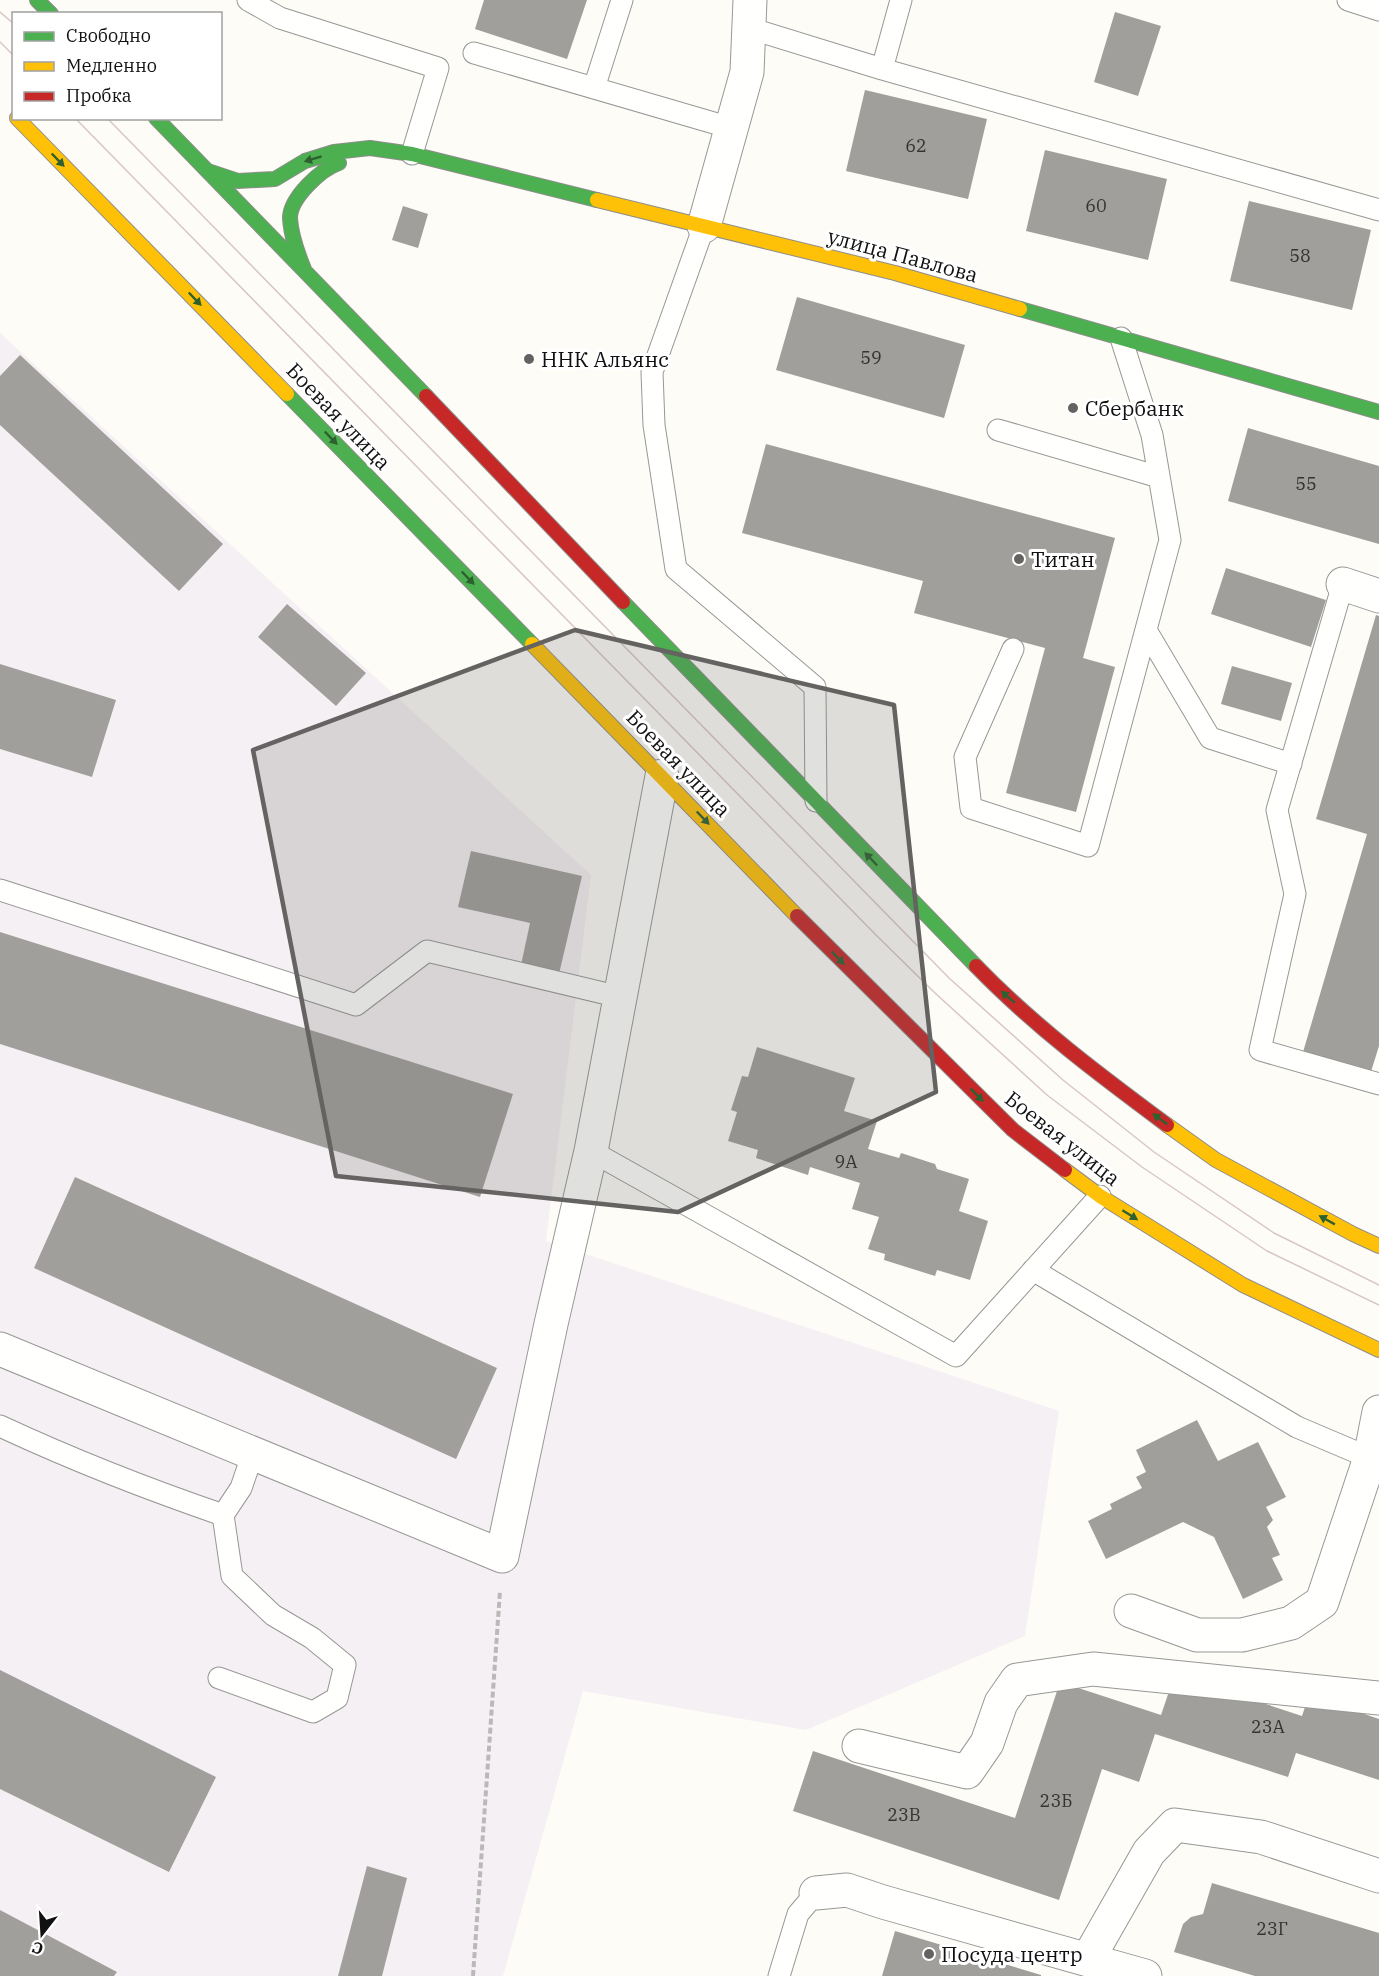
<svg xmlns="http://www.w3.org/2000/svg" width="1379" height="1976" font-family="'IBM Plex Serif',serif">
  <rect width="100%" height="100%" fill="#fdfcf7"/>
  <path fill="#f5f0f3" d="M 0,333 L 591,875 L 546,1241 L 1059,1411 L 1025,1636 L 806,1730 L 583,1691 L 503,1976 L 0,1976 Z"/>
  <path fill="#a19f9c" d="M 484,0 L 587,0 L 567,59 L 475,29 Z
    M 1115,12 L 1161,26 L 1138,96 L 1094,82 Z
    M 865,90 L 987,119 L 968,199 L 846,171 Z
    M 1045,150 L 1167,179 L 1148,260 L 1026,231 Z
    M 1249,201 L 1371,230 L 1352,310 L 1230,281 Z
    M 403,206 L 428,214 L 418,248 L 392,240 Z
    M 797,297 L 965,345 L 944,418 L 776,370 Z
    M 20,355 L 223,544 L 179,591 L 0,425 L 0,376 Z
    M 1248,428 L 1379,466 L 1379,544 L 1228,501 Z
    M 766,444 L 1115,538 L 1083,658 L 1115,667 L 1076,812 L 1006,793 L 1045,648 L 914,613 L 923,581 L 742,533 Z
    M 1226,568 L 1326,600 L 1311,647 L 1211,614 Z
    M 287,604 L 366,673 L 336,706 L 258,637 Z
    M 1376,615 L 1379,616 L 1379,1046 L 1369,1078 L 1301,1059 L 1367,834 L 1316,819 Z
    M 0,664 L 116,700 L 92,777 L 0,749 Z
    M 1232,666 L 1292,683 L 1281,721 L 1221,704 Z
    M 471,851 L 582,876 L 559,974 L 521,965 L 530,923 L 458,907 Z
    M 0,932 L 513,1094 L 480,1197 L 0,1044 Z
    M 757,1047 L 855,1078 L 844,1111 L 877,1121 L 868,1149 L 899,1158 L 901,1153 L 935,1164 L 937,1169 L 969,1179 L 959,1211 L 988,1221 L 970,1280 L 937,1270 L 935,1276 L 884,1260 L 885,1254 L 868,1249 L 879,1217 L 852,1209 L 860,1183 L 810,1167 L 808,1175 L 756,1158 L 758,1150 L 728,1141 L 737,1112 L 731,1110 L 742,1076 L 748,1077 Z
    M 75,1177 L 497,1368 L 456,1459 L 34,1268 Z
    M 1197,1420 L 1218,1461 L 1258,1442 L 1286,1497 L 1266,1507 L 1273,1520 L 1267,1527 L 1280,1555 L 1272,1558 L 1283,1580 L 1243,1599 L 1214,1537 L 1183,1522 L 1106,1559 L 1088,1521 L 1112,1509 L 1110,1504 L 1142,1488 L 1136,1477 L 1146,1472 L 1136,1450 Z
    M 0,1670 L 216,1777 L 169,1872 L 0,1789 Z
    M 1175,1674 L 1302,1716 L 1309,1695 L 1379,1719 L 1379,1780 L 1296,1753 L 1288,1777 L 1155,1734 L 1139,1782 L 1102,1769 L 1059,1900 L 793,1811 L 813,1751 L 1015,1818 L 1060,1682 L 1161,1715 Z
    M 367,1866 L 407,1878 L 382,1976 L 338,1976 Z
    M 1212,1883 L 1379,1933 L 1379,1976 L 1255,1976 L 1174,1952 L 1183,1924 L 1191,1917 L 1203,1914 Z
    M 0,1910 L 117,1972 L 114,1976 L 0,1976 Z
    M 895,1931 L 1041,1975 L 1041,1976 L 882,1976 Z"/>
  <g fill="none" stroke-linecap="round" stroke-linejoin="round">
    <g stroke="#979795" stroke-width="23">
      <path id="lane" d="M 248,0 L 280,18 L 438,68 L 412,154
        M 1348,0 L 1379,10
        M 749,28 L 882,69 L 1379,210
        M 474,53 L 731,128
        M 882,69 L 901,0
        M 594,88 L 622,0
        M 704,226 L 652,372 L 654,425 L 676,569 L 815,687 L 816,801
        M 998,430 L 1159,477
        M 1343,584 L 1277,810 L 1295,894 L 1260,1050 L 1379,1084
        M 1146,630 L 1210,738 L 1291,764
        M 1013,649 L 965,757 L 971,808 L 1088,846 L 1170,540 L 1152,435 L 1121,338
        M 0,890 L 356,1005 L 427,951 L 620,997
        M 591,1151 L 956,1356 L 1100,1196
        M 1033,1270 L 1297,1427 L 1370,1458
        M 0,1426 C 73,1460 147,1489 223,1515 L 241,1488 L 253,1453
        M 219,1678 L 313,1712 L 337,1698 L 345,1665 L 312,1638 L 273,1615 L 232,1576 L 223,1515
        M 779,1976 L 798,1914 L 816,1893"/>
    </g>
    <g stroke="#979795" stroke-width="35">
      <path id="street" d="M 704,226 L 747,72 L 750,0
        M 1343,584 L 1379,596
        M 0,1349 L 502,1556 L 551,1324 L 591,1151 L 662,776
        M 1131,1611 L 1197,1635 L 1242,1635 L 1291,1623 L 1322,1602 L 1370,1458 L 1379,1412
        M 859,1746 L 967,1772 L 987,1743 L 1001,1703 L 1017,1680 L 1093,1669 L 1379,1698
        M 816,1893 L 847,1890 L 883,1902 L 1145,1976
        M 1088,1959 L 1149,1852 L 1175,1825 L 1261,1837 L 1379,1876"/>
    </g>
    <g stroke="#8e8d8b" stroke-width="16">
      <path id="fast" d="M 37,0 L 51,14
        M 156,118 L 426,396
        M 208,171 L 238,181 L 275,179 L 305,161 L 334,152 L 370,148 L 412,154 L 597,200
        M 304,269 C 297,252 291,236 290,218 C 290,198 321,169 339,163
        M 1020,309 L 1379,412
        M 287,394 L 532,644
        M 623,602 L 976,966"/>
    </g>
    <g stroke="#8e8d8b" stroke-width="16">
      <path id="slow" d="M 17,118 L 287,394
        M 597,200 L 895,273 L 1020,309
        M 532,644 L 797,916
        M 1167,1125 L 1216,1160 L 1353,1234 L 1379,1246
        M 1065,1170 L 1100,1196 L 1243,1285 L 1379,1350"/>
    </g>
    <g stroke="#8e8d8b" stroke-width="16">
      <path id="jam" d="M 426,396 L 623,602
        M 797,916 L 1013,1130 L 1065,1170
        M 976,966 C 1034,1026 1101,1076 1167,1125"/>
    </g>
    <path stroke="#b9b9b8" stroke-width="4" stroke-dasharray="6 3" stroke-linecap="butt" d="M 473,1976 L 500,1591"/>
    <use href="#lane" stroke="#fffffe" stroke-width="21"/>
    <use href="#street" stroke="#fffffe" stroke-width="33"/>
    <use href="#fast" stroke="#4caf50" stroke-width="14"/>
    <use href="#slow" stroke="#ffc107" stroke-width="14"/>
    <use href="#jam" stroke="#c62828" stroke-width="14"/>
    <path stroke="#d9c6c7" stroke-width="1.5" d="M 0,12 L 14,24
      M 0,42 L 14,56
      M 75,118 L 876,935 L 935,993 L 1047,1095 L 1142,1167 L 1267,1251 L 1379,1305
      M 107,118 L 949,978 L 1063,1080 L 1154,1152 L 1274,1233 L 1379,1285"/>
  </g>
  <defs><path id="oneway-solid" d="M-6-.8H1V-3.2L6.5 0L1 3.2V.8H-6Z" transform="scale(1.5)"/></defs>
  <g fill="#2e6030">
    <use href="#oneway-solid" transform="translate(313 159) rotate(163)"/>
    <use href="#oneway-solid" transform="translate(58 160) rotate(46)"/>
    <use href="#oneway-solid" transform="translate(195 299) rotate(46)"/>
    <use href="#oneway-solid" transform="translate(331 438) rotate(46)"/>
    <use href="#oneway-solid" transform="translate(468 578) rotate(46)"/>
    <use href="#oneway-solid" transform="translate(703 818) rotate(46)"/>
    <use href="#oneway-solid" transform="translate(871 859) rotate(-134)"/>
    <use href="#oneway-solid" transform="translate(838 958) rotate(46)"/>
    <use href="#oneway-solid" transform="translate(1008 997) rotate(-139)"/>
    <use href="#oneway-solid" transform="translate(977 1095) rotate(45)"/>
    <use href="#oneway-solid" transform="translate(1160 1119) rotate(-144)"/>
    <use href="#oneway-solid" transform="translate(1130 1215) rotate(32)"/>
    <use href="#oneway-solid" transform="translate(1327 1220) rotate(-151)"/>
  </g>
  <path fill="#646362" fill-opacity="0.2" stroke="#646362" stroke-width="4.5" stroke-linejoin="round" d="M 575,630 L 894,705 L 936,1092 L 678,1212 L 336,1176 L 253,750 Z"/>
  <g fill="#646362" stroke="#fff" stroke-width="2">
    <circle cx="529" cy="359" r="6"/>
    <circle cx="1073" cy="408" r="6"/>
    <circle cx="1019" cy="559" r="6"/>
    <circle cx="929" cy="1954" r="6"/>
  </g>
  <g text-anchor="middle" dominant-baseline="central" stroke-width="6" stroke-linejoin="round" paint-order="stroke">
    <g font-size="18" fill="#353434">
      <text x="916" y="145">62</text>
      <text x="1096" y="205">60</text>
      <text x="1300" y="255">58</text>
      <text x="871" y="357">59</text>
      <text x="1306" y="483">55</text>
      <text x="846" y="1161">9А</text>
      <text x="1268" y="1726">23А</text>
      <text x="1056" y="1800">23Б</text>
      <text x="904" y="1814">23В</text>
      <text x="1272" y="1928">23Г</text>
    </g>
    <g font-size="21" fill="#111" stroke="#fff">
      <text transform="translate(903 255) rotate(15)">улица Павлова</text>
      <text transform="translate(339 416) rotate(46)">Боевая улица</text>
      <text transform="translate(679 763) rotate(46)">Боевая улица</text>
      <text transform="translate(1063 1138) rotate(38)">Боевая улица</text>
    </g>
    <g font-size="21" fill="#111" stroke="#fff" text-anchor="start">
      <text x="541" y="359">ННК Альянс</text>
      <text x="1085" y="408">Сбербанк</text>
      <text x="1031" y="559">Титан</text>
      <text x="941" y="1954">Посуда центр</text>
    </g>
  </g>
  <rect x="12" y="12" width="210" height="108" fill="#ffffff" stroke="#a0a0a0" stroke-width="1.5"/>
  <rect x="24" y="32" width="30" height="9" fill="#4caf50" stroke="#a0a0a0" stroke-width="1.5"/>
  <text x="66" y="42" font-size="18" fill="#111111">Свободно</text>
  <rect x="24" y="62" width="30" height="9" fill="#ffc107" stroke="#a0a0a0" stroke-width="1.5"/>
  <text x="66" y="72" font-size="18" fill="#111111">Медленно</text>
  <rect x="24" y="92" width="30" height="9" fill="#c62828" stroke="#a0a0a0" stroke-width="1.5"/>
  <text x="66" y="102" font-size="18" fill="#111111">Пробка</text>
  <g transform="translate(42 1934) rotate(197)" stroke="#ffffff" stroke-width="4.5" paint-order="stroke">
  <path d="M0-4.5L10 22L0 15L-10 22Z" fill="#111111"/>
  <text y="-9" font-size="16" font-weight="bold" text-anchor="middle" fill="#111111">С</text>
  </g>
</svg>
